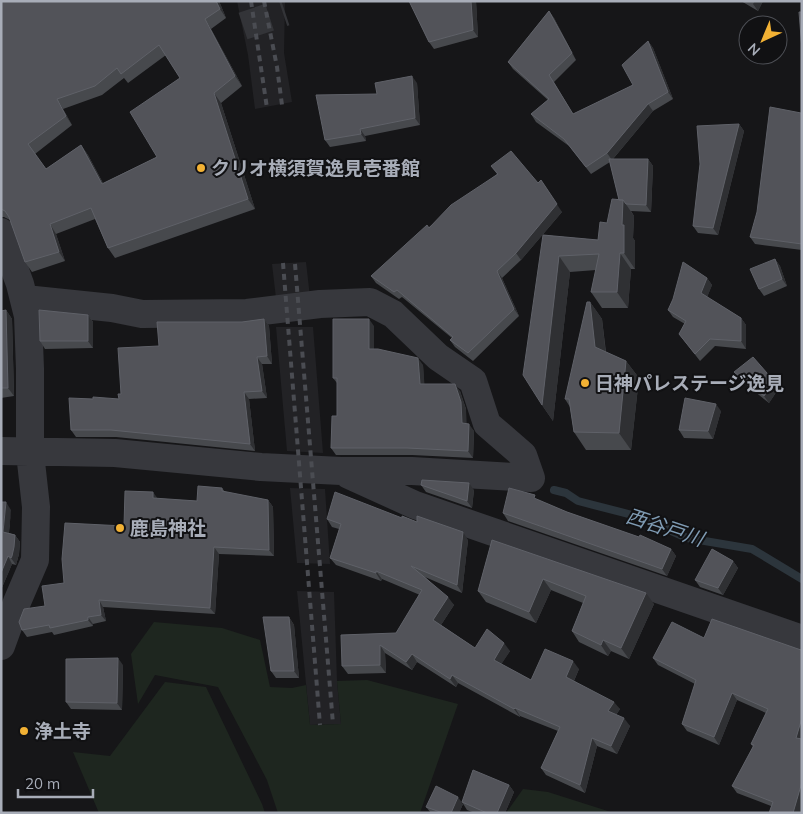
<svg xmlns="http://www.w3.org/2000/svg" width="803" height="814" font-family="Mulish,'Noto Sans JP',sans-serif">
  <rect width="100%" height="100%" fill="#161618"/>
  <path fill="#222225" d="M 237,1 L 285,1 L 284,53 L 292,102 L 255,109 L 248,55 Z
    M 306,262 L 310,297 L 276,298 L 272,264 Z
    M 276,327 L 313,327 L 323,453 L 287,451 Z
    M 290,488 L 325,489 L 330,564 L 297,563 Z
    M 297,591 L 334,592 L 337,681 L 341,724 L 310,725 Z"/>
  <path fill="#1e261f" d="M 154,622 L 222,628 L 260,640 L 270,687 L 292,688 L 306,685 L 310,725 L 341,724 L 337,681 L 367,680 L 458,704 L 420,813 L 278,813 L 267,780 L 218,687 L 155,675 L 138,704 L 131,654 Z
    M 165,682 L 206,687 L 262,804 L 265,813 L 99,813 L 73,752 L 110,756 Z
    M 523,789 L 548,792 L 614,813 L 506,813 Z"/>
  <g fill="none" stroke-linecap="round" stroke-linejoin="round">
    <path stroke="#2c353c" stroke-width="8" d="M 554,490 L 566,493 L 578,501 L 640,517 L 687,538 L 752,549 L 802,579"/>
    <path stroke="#333438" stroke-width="28" stroke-dasharray="28 14" stroke-linecap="butt" d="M 243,26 L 285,12"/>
    <path stroke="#37383d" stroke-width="28" d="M 1,232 L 20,284 L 28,316 L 30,369 L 30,453 L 36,507 L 35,560 L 17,602 L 1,646
      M 1,451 L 115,453 L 261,467 L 341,471 L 412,471 L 531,478 L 523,455 L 487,424 L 473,381 L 438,357 L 393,314 L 370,302 L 320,304 L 247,313 L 142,314 L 112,308 L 25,299
      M 349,475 L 415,505 L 802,639"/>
    <path stroke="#4a4c52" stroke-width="4" stroke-dasharray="6 5" stroke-linecap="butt" d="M 251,1 L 267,108
      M 264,1 L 277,67 L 282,105
      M 283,263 L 320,725
      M 295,264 L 333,724"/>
  </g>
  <path fill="#47494d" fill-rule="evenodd" d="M 1,1 L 219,1 L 226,18 L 211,29 L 242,86 L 221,103 L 255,209 L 115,258 L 108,248 L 95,219 L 56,234 L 65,261 L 32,272 L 25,262 L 10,220 L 4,217 L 1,217 ZM 166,55 L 180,78 L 157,157 L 103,183 L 88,155 L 81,145 L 46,169 L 35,154 L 72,125 L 63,109 L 102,95 L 124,78 L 128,83 Z
    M 409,1 L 476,1 L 478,37 L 434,49 L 429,42 Z
    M 741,1 L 763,1 L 758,11 Z
    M 549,11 L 554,18 L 576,60 L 554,82 L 573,114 L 633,85 L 648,41 L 653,48 L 673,99 L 653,111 L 613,159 L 648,159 L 653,166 L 651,212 L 631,211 L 634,216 L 633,238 L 635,241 L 635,269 L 631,269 L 628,308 L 602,308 L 591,292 L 596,270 L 570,272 L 553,421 L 542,405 L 543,235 L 598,240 L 619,200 L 610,162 L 591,174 L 569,146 L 536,122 L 531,114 L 548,100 L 513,69 L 508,62 Z
    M 417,83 L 420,125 L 365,136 L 366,141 L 330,147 L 325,140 L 377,94 Z
    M 801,113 L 802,114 L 802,250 L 755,244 L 750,237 Z
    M 739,124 L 744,131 L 718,235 L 698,233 L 693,226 Z
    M 491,166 L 562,212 L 521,260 L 502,278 L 519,316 L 473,361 L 455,347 L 450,340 L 452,338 L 402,297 L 399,299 L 376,283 L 371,276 L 429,227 L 497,174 Z
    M 775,259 L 780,266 L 787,286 L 764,296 L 759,289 Z
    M 707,278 L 712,285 L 707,297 L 741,318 L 746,325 L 746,349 L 715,346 L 700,361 L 679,334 L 685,324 L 673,317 L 668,310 Z
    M 590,302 L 602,319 L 606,352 L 626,361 L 639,378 L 631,450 L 586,450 L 574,432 L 570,407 L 565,399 Z
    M 6,310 L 12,319 L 14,396 L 1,398 L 1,311 Z
    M 88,315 L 93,322 L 93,348 L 45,349 L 40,341 Z
    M 264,319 L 269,326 L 272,364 L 262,364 L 267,398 L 249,399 L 255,451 L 116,437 L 76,437 L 71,430 L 119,399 L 159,346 L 242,322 Z
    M 374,326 L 374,349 L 423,365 L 424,384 L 460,391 L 466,409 L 466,424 L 474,431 L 473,458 L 412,455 L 336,455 L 331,448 L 337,416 L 337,383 L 333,378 Z
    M 734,372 L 774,381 L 779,388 L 769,403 L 739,379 Z
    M 721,411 L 713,439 L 684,438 L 679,430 Z
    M 421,485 L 474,490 L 472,508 L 426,492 Z
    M 222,488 L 225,492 L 268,500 L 273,507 L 274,556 L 219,554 L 215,614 L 103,607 L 106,621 L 93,624 L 93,626 L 54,635 L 52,632 L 27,637 L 22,630 L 45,606 L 64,583 L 124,526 L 158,499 L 197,501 Z
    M 538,500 L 567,512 L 671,549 L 676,556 L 667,576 L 508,521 L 503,513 Z
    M 11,510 L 9,533 L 15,535 L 20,542 L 19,554 L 16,565 L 12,564 L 1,590 Z
    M 402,518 L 468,540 L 462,593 L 425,577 L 454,605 L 441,625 L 475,648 L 510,651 L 501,664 L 531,680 L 579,669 L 574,681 L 620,709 L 616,715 L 630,726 L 617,754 L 597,746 L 585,793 L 546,775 L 541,768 L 558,731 L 520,716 L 520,717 L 458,683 L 456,687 L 417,662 L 412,670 L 385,653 L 386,673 L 348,674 L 342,666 L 396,633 L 420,595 L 382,579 L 381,581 L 336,565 L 330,558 L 339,529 L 332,527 L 327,519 Z
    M 492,540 L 654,604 L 629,659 L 611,651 L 608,656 L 579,642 L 572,631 L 583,603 L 551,590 L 536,623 L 486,602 L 478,591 Z
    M 733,561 L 738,568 L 723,595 L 700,587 L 695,580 Z
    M 289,617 L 294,625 L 299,678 L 276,678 L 271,671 Z
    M 704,638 L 801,650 L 802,649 L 802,806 L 800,813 L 770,813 L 771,806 L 737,793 L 732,786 L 753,747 L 751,744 L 766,713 L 737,700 L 719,745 L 687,731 L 682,724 L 695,684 L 658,665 L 653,658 Z
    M 123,665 L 122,710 L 71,709 L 66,702 Z
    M 509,785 L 514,792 L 505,813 L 475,813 L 467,810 L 462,802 Z
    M 463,804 L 459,813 L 431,813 L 426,807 Z"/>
  <path fill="#2f3033" d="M 216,1 L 219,1 L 226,18 L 220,9 Z
    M 471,1 L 476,1 L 478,37 L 473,30 Z
    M 755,1 L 763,1 L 758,11 L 753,4 Z
    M 549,11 L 554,18 L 576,60 L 572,53 Z
    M 205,19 L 211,29 L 242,86 L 235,76 Z
    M 648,41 L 653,48 L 673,99 L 668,92 Z
    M 412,76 L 417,83 L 420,125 L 415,118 Z
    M 214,93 L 221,103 L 255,209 L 248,199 Z
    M 57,99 L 63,109 L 72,125 L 66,116 Z
    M 648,104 L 653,111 L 612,160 L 607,153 Z
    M 739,124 L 744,131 L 718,235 L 713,228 Z
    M 360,129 L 365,136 L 366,141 L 361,134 Z
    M 81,145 L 88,155 L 108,193 L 102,184 Z
    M 648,159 L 653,166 L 651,212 L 646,205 Z
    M 541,180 L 562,212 L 521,260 L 516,253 Z
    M 623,200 L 634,216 L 633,238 L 635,241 L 635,269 L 624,253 L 622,225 Z
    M 50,224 L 56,234 L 65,261 L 59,252 Z
    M 620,253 L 631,269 L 628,308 L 617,292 Z
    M 559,256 L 570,272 L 553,421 L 542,405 Z
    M 775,259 L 780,266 L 787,286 L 782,279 Z
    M 497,271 L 502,278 L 519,316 L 514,309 Z
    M 707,278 L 712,285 L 706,300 L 701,293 Z
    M 590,302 L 602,319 L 607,365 L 595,347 Z
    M 6,310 L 12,319 L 14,396 L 8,388 Z
    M 88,315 L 93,322 L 93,348 L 88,341 Z
    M 741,318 L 746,325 L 746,349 L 741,341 Z
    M 264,319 L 269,326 L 272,364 L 267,356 Z
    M 369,319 L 374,326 L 374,357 L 369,349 Z
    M 257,357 L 262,364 L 267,398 L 262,391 Z
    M 418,358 L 423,365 L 425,391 L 420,384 Z
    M 626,361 L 639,378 L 631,450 L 619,433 Z
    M 774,381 L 779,388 L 769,403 L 764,396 Z
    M 455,384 L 460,391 L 466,409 L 467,430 L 462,423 Z
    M 244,392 L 249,399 L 255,451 L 250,444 Z
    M 716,404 L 721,411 L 713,439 L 708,431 Z
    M 469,424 L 474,431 L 473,458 L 468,451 Z
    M 469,483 L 474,490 L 472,508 L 467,501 Z
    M 153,492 L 158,499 L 153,498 Z
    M 268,500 L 273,507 L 274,556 L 269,550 Z
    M 6,502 L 11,510 L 8,539 L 3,532 Z
    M 463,532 L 468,540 L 462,593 L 457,585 Z
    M 15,535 L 20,542 L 19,554 L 16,565 L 11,558 Z
    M 214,547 L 219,554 L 215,614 L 210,608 Z
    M 671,549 L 676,556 L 667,576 L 662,569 Z
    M 8,556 L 12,564 L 1,590 L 1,572 Z
    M 733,561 L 738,568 L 723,595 L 718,588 Z
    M 376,571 L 382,579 L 381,581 L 376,573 Z
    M 543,579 L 551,590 L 536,623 L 529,612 Z
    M 646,593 L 654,604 L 629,659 L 621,648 Z
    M 448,597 L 454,605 L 439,628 L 433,620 Z
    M 99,600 L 103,607 L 106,621 L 101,615 Z
    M 88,617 L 93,624 L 93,626 L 88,620 Z
    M 289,617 L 294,625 L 299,678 L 294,671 Z
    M 603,640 L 611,651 L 608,656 L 601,645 Z
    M 504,643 L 510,651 L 499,668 L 494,660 Z
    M 380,645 L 385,653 L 386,673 L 380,665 Z
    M 412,654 L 417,662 L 412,670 L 406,662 Z
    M 118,658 L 123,665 L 122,710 L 117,703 Z
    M 573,661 L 579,669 L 572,685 L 566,677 Z
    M 452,675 L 458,683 L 456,687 L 450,679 Z
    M 732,693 L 737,700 L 719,745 L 714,737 Z
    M 614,702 L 620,709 L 613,719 L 608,711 Z
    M 515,708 L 520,716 L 520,717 L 514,709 Z
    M 624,718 L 630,726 L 617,754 L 611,746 Z
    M 802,718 L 802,742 L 796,738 Z
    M 592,738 L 597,746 L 585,793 L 580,785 Z
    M 802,782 L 802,806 L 800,813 L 793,813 Z
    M 509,785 L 514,792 L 505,813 L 497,813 Z
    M 458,797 L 463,804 L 459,813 L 451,813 Z"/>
  <path fill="#525359" stroke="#5f6168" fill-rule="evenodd" d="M 1,1 L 216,1 L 220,9 L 205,19 L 235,76 L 214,93 L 248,199 L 108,248 L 91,208 L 50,224 L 59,252 L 25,262 L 9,217 L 5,211 L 1,209 ZM 159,45 L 180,78 L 130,112 L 157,157 L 102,184 L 81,145 L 46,169 L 28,144 L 66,116 L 57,99 L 95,86 L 117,68 L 121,74 Z
    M 409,1 L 471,1 L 473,30 L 429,42 Z
    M 549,11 L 572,53 L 549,75 L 573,114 L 633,85 L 622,65 L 648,41 L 668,92 L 648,104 L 607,153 L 586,167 L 564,139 L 531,114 L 549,99 L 508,62 Z
    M 799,12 L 802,12 L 802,50 Z
    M 412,76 L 415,118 L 360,129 L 361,134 L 325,140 L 316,95 L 377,94 L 375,83 Z
    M 770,107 L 801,113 L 802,116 L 802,244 L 750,237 L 757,212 Z
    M 739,124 L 713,228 L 693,226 L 700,164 L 697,126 Z
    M 511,151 L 538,183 L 541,180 L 557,204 L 516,253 L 497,271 L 514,309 L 468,353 L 450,340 L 453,337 L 397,290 L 394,292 L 371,276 L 427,225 L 429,228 L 451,205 L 498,174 L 491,166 Z
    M 609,159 L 648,159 L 646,205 L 626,204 L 623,200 L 619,200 Z
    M 612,199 L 623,200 L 622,225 L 624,225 L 624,253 L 620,253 L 617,292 L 591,292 L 599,254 L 559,256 L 542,405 L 523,375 L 543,235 L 598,240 L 600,222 L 607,223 Z
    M 775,259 L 782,279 L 759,289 L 750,269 Z
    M 683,262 L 707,278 L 701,293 L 741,318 L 741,341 L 710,339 L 695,354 L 679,334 L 686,321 L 668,310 L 673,299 Z
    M 587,302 L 590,302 L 595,347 L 626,361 L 619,433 L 574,432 L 569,399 L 565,399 Z
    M 6,310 L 8,388 L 1,388 L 1,311 Z
    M 39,310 L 88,315 L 88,341 L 40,341 Z
    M 264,319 L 267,356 L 257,357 L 262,391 L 244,392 L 250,444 L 111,430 L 71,430 L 69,398 L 93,399 L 93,397 L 119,399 L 118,394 L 121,394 L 118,348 L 159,346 L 157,322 L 242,322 Z
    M 333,319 L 369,319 L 369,349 L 378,349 L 418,358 L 420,384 L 455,384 L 461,402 L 462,423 L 469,424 L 468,451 L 407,448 L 331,448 L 332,416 L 337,416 L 337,378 L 333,378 Z
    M 753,357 L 774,381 L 764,396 L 734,372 Z
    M 685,398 L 716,404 L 708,431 L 679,430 Z
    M 422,480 L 469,483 L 467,501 L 421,485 Z
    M 198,486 L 222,488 L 222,491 L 268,500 L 269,550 L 214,547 L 210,608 L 99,600 L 101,615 L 88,617 L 88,620 L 50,628 L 49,625 L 22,630 L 19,622 L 24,609 L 45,606 L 42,586 L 64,583 L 62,559 L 65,523 L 124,526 L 125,491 L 153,492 L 153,498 L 197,501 Z
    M 509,488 L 535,495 L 534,498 L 567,512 L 639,537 L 640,535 L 671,549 L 662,569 L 503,513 Z
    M 335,492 L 402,518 L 402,516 L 417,522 L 417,516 L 463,532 L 457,585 L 411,566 L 448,597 L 433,620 L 475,648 L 487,629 L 504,643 L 494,660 L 531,680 L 545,649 L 573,661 L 566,677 L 614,702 L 608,711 L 624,718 L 611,746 L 592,738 L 580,785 L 541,768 L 560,727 L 515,708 L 514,709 L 452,675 L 450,679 L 412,654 L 406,662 L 380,645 L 380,665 L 342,666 L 341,635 L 396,633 L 422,590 L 376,571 L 376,573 L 330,558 L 341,524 L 327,519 Z
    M 1,502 L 6,502 L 3,532 L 15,535 L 14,547 L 12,556 L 11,558 L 8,556 L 1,573 Z
    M 492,540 L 646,593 L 621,648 L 603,640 L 601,645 L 572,631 L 586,596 L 543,579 L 529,612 L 478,591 Z
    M 712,549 L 733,561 L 718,588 L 695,580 Z
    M 263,617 L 289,617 L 294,671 L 271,671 Z
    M 712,619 L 801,650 L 801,649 L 802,649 L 802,718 L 796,738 L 802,739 L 802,782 L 793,813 L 769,813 L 773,802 L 732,786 L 754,745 L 751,744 L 768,709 L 732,693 L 714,737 L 682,724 L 696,680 L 653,658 L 672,622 L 704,638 Z
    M 118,658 L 117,703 L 66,702 L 66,659 Z
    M 473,770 L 509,785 L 497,813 L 487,813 L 462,802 Z
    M 436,786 L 458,797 L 451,813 L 443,813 L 426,807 Z"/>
  <g fill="#f2b134" stroke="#111113" stroke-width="2">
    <circle cx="201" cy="168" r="5"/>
    <circle cx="585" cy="383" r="5"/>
    <circle cx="120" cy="528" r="5"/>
    <circle cx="24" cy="731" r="5"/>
  </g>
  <g text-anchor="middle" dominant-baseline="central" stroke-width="4" stroke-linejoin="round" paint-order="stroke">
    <g font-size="19" font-weight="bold" fill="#a8adb8" stroke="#111113" text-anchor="start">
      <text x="211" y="168">クリオ横須賀逸見壱番館</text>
      <text x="595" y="383">日神パレステージ逸見</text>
      <text x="130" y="528">鹿島神社</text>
      <text x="34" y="731">浄土寺</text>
    </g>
    <g font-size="20" font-style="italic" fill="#7f9bb3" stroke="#111113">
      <text transform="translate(665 527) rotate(18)">西谷戸川</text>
    </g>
  </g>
  <rect width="803" height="814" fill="none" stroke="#a8adb8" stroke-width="5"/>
  <g transform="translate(763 40) rotate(224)"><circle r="24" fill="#111113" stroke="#4d4f55"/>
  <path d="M0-4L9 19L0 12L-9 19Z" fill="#f2b134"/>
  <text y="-8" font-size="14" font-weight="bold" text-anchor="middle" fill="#a8adb8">N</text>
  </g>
  <path d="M18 789v8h75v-8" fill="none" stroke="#a8adb8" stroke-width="2.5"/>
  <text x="25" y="789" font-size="15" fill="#a8adb8" stroke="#111113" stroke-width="4" paint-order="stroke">20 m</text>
</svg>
